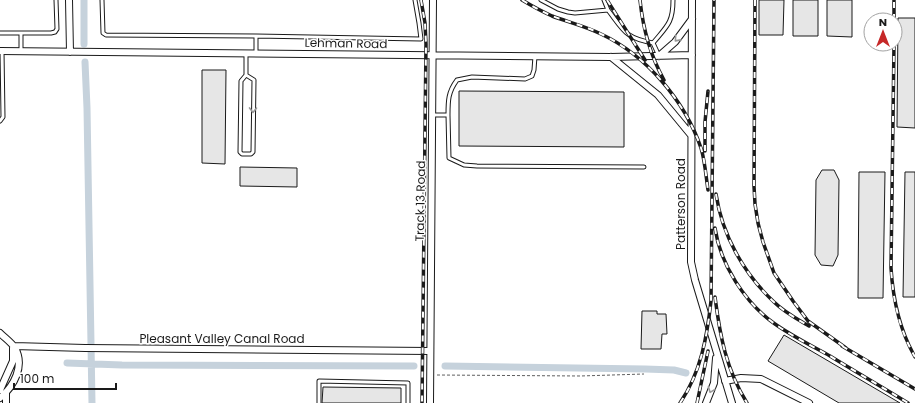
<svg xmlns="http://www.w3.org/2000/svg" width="915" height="403" font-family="Poppins,sans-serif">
  <rect width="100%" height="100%" fill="#fff"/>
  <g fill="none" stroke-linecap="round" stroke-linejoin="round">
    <path stroke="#c6d2dc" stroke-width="7" d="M 84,0 L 84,44
      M 85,62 L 87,108 L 92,403
      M 67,363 L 122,365 L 414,366
      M 445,366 L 645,369 L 674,370 L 686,373"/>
  </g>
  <path fill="#e6e6e6" stroke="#1a1a1a" d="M 759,0 L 784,0 L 783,35 L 759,35 Z
    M 793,0 L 818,0 L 818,36 L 793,36 Z
    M 827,0 L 852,0 L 852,37 L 827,36 Z
    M 898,18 L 915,18 L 915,128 L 897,127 Z
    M 202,70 L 226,70 L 225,164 L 202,163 Z
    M 459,91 L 624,92 L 624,147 L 459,146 Z
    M 240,167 L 297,168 L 297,187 L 240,186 Z
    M 822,170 L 834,170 L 839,180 L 838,255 L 833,266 L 821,265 L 815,255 L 816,180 Z
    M 859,172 L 885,172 L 883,298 L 858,298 Z
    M 905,172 L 915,172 L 915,297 L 903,297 Z
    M 642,311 L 657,311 L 657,314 L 666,314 L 667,334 L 662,334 L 661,349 L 641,349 Z
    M 784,335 L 900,403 L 839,403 L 768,361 Z
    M 323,387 L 401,388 L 401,403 L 322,403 Z"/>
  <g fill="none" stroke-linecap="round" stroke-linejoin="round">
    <g stroke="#1a1a1a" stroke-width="5">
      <path id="service" d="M 102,0 L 103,33 L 106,35 L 256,36 L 256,53
        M 541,0 L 558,9 L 568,12 L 575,13 L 608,10 L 604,0
        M 608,10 C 624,31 625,38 653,43 L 659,56
        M 0,33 L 51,33 L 55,32 L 57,29 L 56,0
        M 256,36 L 421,39 L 419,23 L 415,0
        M 653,43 C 667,26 673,23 673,0
        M 21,51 L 21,33
        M 246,75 L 254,80 L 253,152 L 251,154 L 242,154 L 240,152 L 241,81 L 246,75 L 246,53
        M 432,115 L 448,115 L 449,158 L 464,165 L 477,166 L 644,167
        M 448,115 C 448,101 448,92 457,80 L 472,77 L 525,79 L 532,76 L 534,70 L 535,56
        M 0,121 L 3,117 L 2,51
        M 319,403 L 319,381 L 408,383 L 408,403"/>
    </g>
    <g stroke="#1a1a1a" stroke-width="8">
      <path id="minor" d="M 69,0 L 70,52
        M 692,0 L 691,262 L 695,280 L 732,403
        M 0,51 L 611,57 L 692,55
        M 659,56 L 675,42 L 692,19
        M 611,57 L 658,95 L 691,135
        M 0,333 C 5,338 12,343 15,348 C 25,366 14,386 0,398
        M 14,346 L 85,348 L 430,351
        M 725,381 L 741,378 L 761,379 L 809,403
        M 0,390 L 13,361 L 13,348
        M 6,403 L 6,392
        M 430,403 L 433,0
        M 706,403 L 714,383 L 716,358"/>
    </g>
    <path stroke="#5f5f5f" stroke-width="1" stroke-dasharray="3 2" stroke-linecap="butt" d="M 437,375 L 580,376 L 644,374"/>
    <use href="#service" stroke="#fff" stroke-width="3"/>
    <use href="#minor" stroke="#fff" stroke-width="6"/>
    <g stroke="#1a1a1a" stroke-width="3.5">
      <path id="rail" d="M 421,0 L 425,23 L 426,44 L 422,403
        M 522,0 C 532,6 541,11 552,16 C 568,22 585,26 601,34 C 646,55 685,101 701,148 C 705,161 706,177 708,190
        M 607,0 L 645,60
        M 640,0 C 643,29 650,55 664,80
        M 755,0 L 754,186 L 755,204 L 758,223 L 763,242 L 774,273 L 793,301 L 808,321 L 846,348
        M 894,20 L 894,0
        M 894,44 L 891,268 C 893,300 899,329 915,357
        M 705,151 L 705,122 L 708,91
        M 716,194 C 722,235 744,274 774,302 C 784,312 797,319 809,326
        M 715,228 C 720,264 745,303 775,324 C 792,336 812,346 830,356 C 856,372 882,387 908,403
        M 715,297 C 720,336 726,369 747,403
        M 842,346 L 915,389
        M 680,403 C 701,372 707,337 711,301 L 714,0
        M 697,403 L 708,351"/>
    </g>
    <use href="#rail" stroke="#fff" stroke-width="2" stroke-dasharray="6" stroke-linecap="butt"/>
  </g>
  <defs><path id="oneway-chevron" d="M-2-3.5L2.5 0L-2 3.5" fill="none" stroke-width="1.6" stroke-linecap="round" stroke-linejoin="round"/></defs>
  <g stroke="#989898">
    <use href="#oneway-chevron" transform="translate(677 39) rotate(132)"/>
    <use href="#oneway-chevron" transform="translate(253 110) rotate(91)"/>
    <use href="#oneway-chevron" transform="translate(711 390) rotate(111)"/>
  </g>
  <g text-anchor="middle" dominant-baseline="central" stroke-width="3" stroke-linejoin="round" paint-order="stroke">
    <g font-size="12" fill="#1a1a1a" stroke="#fff">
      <text transform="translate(346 43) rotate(1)">Lehman Road</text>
      <text transform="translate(420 201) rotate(-89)">Track 13 Road</text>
      <text transform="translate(680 204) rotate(-90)">Patterson Road</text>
      <text x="222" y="338">Pleasant Valley Canal Road</text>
    </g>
  </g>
  <g transform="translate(883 32)"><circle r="19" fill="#ffffff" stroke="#a3a3a3"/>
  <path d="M0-3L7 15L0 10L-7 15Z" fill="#c62828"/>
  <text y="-6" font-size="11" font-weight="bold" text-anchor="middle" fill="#1a1a1a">N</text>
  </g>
  <path d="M14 383v6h102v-6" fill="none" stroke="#1a1a1a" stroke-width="2"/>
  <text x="20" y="383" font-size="12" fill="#1a1a1a" stroke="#ffffff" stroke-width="3" paint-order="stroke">100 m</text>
</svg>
